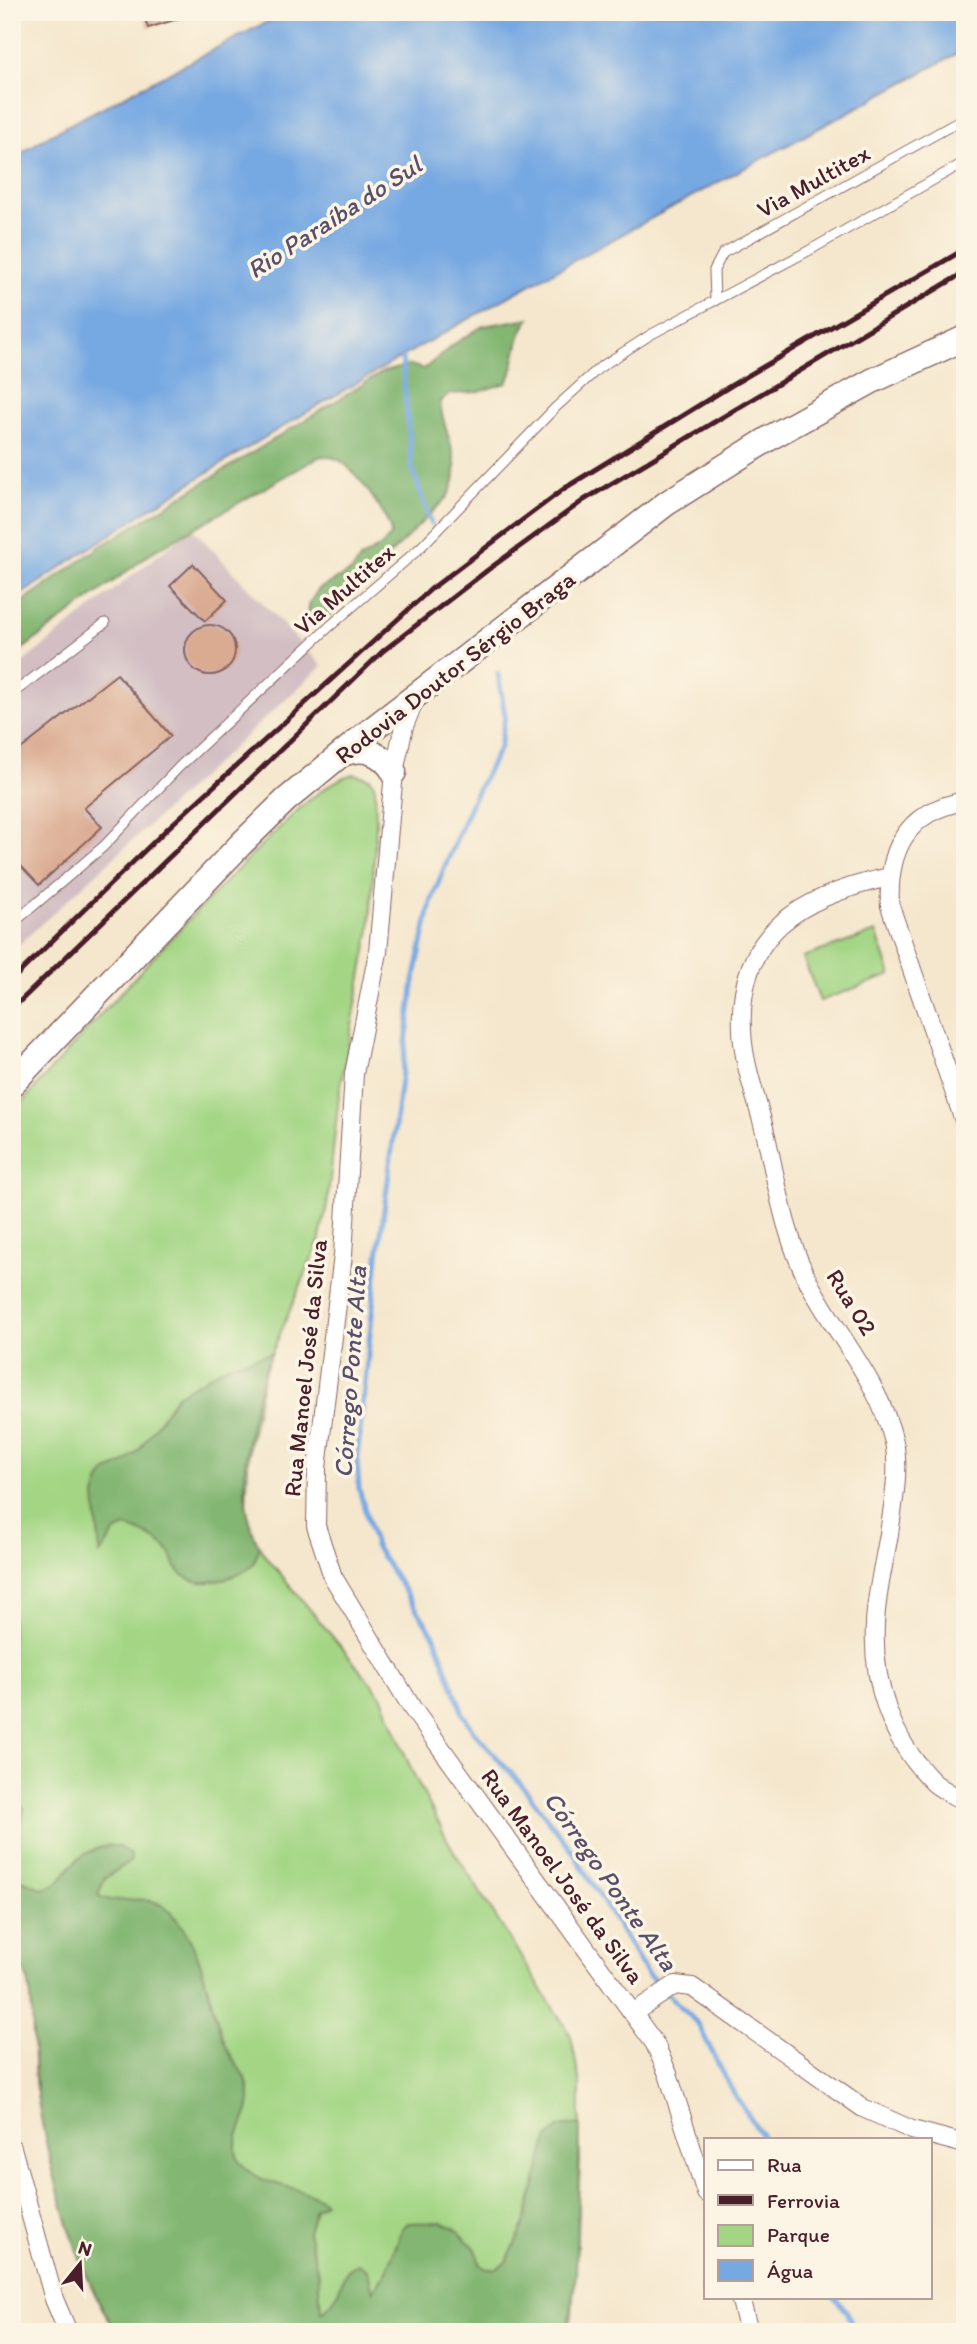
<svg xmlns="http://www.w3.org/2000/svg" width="977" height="2344" font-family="Itim,sans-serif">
  <rect width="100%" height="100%" fill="#fcf5e5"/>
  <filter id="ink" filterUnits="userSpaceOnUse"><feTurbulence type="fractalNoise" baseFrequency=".0143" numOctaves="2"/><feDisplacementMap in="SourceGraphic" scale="14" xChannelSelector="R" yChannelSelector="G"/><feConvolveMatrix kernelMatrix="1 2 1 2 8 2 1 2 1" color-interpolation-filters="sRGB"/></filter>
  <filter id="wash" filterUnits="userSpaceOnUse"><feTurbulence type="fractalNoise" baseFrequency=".00686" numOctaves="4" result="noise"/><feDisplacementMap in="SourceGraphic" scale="28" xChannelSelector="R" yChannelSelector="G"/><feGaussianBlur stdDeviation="1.57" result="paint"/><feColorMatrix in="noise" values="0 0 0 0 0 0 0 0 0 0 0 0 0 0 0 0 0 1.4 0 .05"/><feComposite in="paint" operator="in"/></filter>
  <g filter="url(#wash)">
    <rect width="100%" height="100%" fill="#f5e7cd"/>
    <path fill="#d2bec3" d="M 192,528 L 322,666 L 12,951 L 12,671 Z"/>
    <path fill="#a3d584" stroke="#767a58" stroke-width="2" d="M 354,774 L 370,778 L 375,787 L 376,824 L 370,929 L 339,1095 L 327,1206 L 319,1242 L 265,1369 L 249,1446 L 246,1507 L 252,1533 L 263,1553 L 381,1695 L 411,1769 L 449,1843 L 571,2036 L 580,2085 L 580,2163 L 572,2317 L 568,2332 L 118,2332 C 77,2280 47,2155 36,2089 C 30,2050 42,1978 12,1949 L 12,1114 C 91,1024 170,936 255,852 C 279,829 322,781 354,774 Z
      M 876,932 L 891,975 L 820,1001 L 803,957 Z"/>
    <path fill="#82b672" stroke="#666a4e" stroke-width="2" d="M 530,318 C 514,337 518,361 507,383 L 477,392 L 449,394 L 440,402 C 443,436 468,465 447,497 L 329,616 L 309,626 L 307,619 L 310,602 L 319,589 L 352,571 L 361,558 L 382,546 L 391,534 C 390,517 356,472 342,462 C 335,457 328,456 321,456 L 154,551 L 12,657 L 12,609 L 101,546 L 383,372 L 410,365 L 424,369 L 454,344 L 483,326 Z
      M 271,1353 C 251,1408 230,1491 259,1546 C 254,1568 253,1568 233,1576 C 215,1583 192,1588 178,1570 C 173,1564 173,1555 168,1550 C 159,1539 138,1530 125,1527 L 115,1532 L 100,1554 L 95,1496 L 100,1480 L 107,1471 L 125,1463 L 139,1450 L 177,1395 L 228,1365 Z
      M 12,1798 L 24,1808 L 17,1848 L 12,1859 Z
      M 108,1845 L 119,1847 L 131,1855 L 130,1862 L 105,1878 L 98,1895 C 118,1909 146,1888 169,1911 C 207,1949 206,2001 227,2048 C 235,2065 248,2076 250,2095 C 252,2117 226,2142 240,2162 C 260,2189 300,2183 325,2202 L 315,2209 L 308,2232 L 318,2274 L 321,2312 C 348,2296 334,2271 359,2264 L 367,2270 L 373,2291 L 387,2271 L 402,2229 L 408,2223 L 441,2222 L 455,2228 L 474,2247 L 481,2265 L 486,2269 L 497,2268 L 507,2261 L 524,2225 L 548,2137 L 560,2127 L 580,2124 L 576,2274 L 568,2332 L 118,2332 C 79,2283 43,2148 36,2085 C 32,2053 34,2021 30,1989 C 28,1972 14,1956 12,1945 C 9,1923 12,1898 12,1876 L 43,1889 C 64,1883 62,1874 77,1860 C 86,1852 96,1849 108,1845 Z"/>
    <path fill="#76a8e2" stroke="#606486" stroke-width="2" d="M 286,12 L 965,12 L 965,49 C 645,224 311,392 12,601 L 12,159 L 51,134 Z"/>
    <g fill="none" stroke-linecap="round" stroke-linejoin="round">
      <path stroke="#76a8e2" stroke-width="5" d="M 402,358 L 412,467 L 431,524
        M 498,674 L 505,716 L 500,747 L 473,799 L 443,871 L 431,902 L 414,981 L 378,1256 L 357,1460 L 359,1489 L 375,1546 L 435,1637 L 463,1714 L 473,1731 L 521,1784 L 573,1852 L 646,1972 L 698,2024 L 730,2087 L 764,2139
        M 834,2297 L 847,2311 L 854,2332"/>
    </g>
    <g id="blocks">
      <path fill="#daaa91" d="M 143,12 L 187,12 L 187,16 L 148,28 Z
        M 193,564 L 227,600 L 205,621 L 170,586 Z
        M185 650a25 25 0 1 1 50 0a25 25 0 1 1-50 0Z
        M 117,674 L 171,736 L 84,808 L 102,827 L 39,885 L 21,866 L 12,874 L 12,756 Z"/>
    </g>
  </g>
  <g filter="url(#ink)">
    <use href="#blocks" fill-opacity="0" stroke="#866564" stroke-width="2"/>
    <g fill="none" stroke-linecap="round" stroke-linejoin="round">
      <g stroke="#866564" stroke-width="11">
        <path id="service" d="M 715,301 L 714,270 L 723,253 L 965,118
          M 12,694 L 105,623
          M 12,924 L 104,846 L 179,767 L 329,627 L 420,548 L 555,408 L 599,368 L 650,335 L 810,250 L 965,162"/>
      </g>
      <g stroke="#866564" stroke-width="20">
        <path id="minor" d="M 415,699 L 404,726 L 394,772 L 378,952 L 354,1074 L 343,1255 L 317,1468 L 316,1526 L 333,1577 L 412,1708 L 655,2044 L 668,2074 L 706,2193
          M 965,801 C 906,811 887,851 890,906 L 965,1123
          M 889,877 C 802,896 737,932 742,1030 C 743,1065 758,1102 766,1136 C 778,1188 786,1243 813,1290 C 842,1342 880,1384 894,1442 C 900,1470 893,1505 889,1534 C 884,1563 876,1595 875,1624 C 872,1683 891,1740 933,1782 C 942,1790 955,1796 965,1802
          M 633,2013 L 675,1985 L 692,1987 L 863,2108 L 912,2130 L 965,2144
          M 12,2148 L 54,2299 L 68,2332
          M 740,2297 L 749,2332"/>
      </g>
      <g stroke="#866564" stroke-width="27">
        <path id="secondary" d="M 342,754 C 364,746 381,752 394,772
          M 12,1084 L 241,844 L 286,800 L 367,733 L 667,503 L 773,436 L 872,381 L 965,338"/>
      </g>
      <use href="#service" stroke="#fff" stroke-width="9"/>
      <use href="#minor" stroke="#fff" stroke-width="18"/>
      <use href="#secondary" stroke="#fff" stroke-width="24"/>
      <path stroke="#4a1f2b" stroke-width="5" d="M 12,980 L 169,827 L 431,589 L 565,488 L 732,385 L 965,249
        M 12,1009 L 383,651 L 489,569 L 584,500 L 965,272"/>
    </g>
  </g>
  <g text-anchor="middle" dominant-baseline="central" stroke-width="7" stroke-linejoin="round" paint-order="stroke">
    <g font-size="24" fill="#4a1f2b" stroke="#fcf5e5">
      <text transform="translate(813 181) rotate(-29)">Via Multitex</text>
      <text transform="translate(344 589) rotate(-41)">Via Multitex</text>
      <text transform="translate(455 667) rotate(-38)">Rodovia Doutor Sérgio Braga</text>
      <text transform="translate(852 1302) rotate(58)">Rua 02</text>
      <text transform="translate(305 1368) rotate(-84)">Rua Manoel José da Silva</text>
      <text transform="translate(563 1876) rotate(54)">Rua Manoel José da Silva</text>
    </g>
    <g font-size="26" font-style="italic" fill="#594f6b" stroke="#fcf5e5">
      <text transform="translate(334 217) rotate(-33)">Rio Paraíba do Sul</text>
      <text transform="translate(350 1372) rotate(-86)">Córrego Ponte Alta</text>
      <text transform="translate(611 1881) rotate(55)">Córrego Ponte Alta</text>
    </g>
  </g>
  <rect width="977" height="2344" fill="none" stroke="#fcf5e5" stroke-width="42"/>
  <rect x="704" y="2138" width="228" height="161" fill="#fcf5e5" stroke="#b59f9b" stroke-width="2"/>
  <rect x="718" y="2160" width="35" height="10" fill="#ffffff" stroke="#b59f9b" stroke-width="2"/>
  <text x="767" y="2172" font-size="21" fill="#4a1f2b">Rua</text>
  <rect x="718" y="2195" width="35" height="10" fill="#4a1f2b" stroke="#b59f9b" stroke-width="2"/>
  <text x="767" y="2208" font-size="21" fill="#4a1f2b">Ferrovia</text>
  <rect x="718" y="2225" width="35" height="21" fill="#a3d584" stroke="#b59f9b" stroke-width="2"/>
  <text x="767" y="2242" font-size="21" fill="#4a1f2b">Parque</text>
  <rect x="718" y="2260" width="35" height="21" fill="#76a8e2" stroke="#b59f9b" stroke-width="2"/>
  <text x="767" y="2278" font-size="21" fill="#4a1f2b">Água</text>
  <g transform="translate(80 2264) rotate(18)" stroke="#fcf5e5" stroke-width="5" paint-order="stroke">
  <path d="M0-5L12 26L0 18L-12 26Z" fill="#4a1f2b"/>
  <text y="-10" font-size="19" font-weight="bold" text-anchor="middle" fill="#4a1f2b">N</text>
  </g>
</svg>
